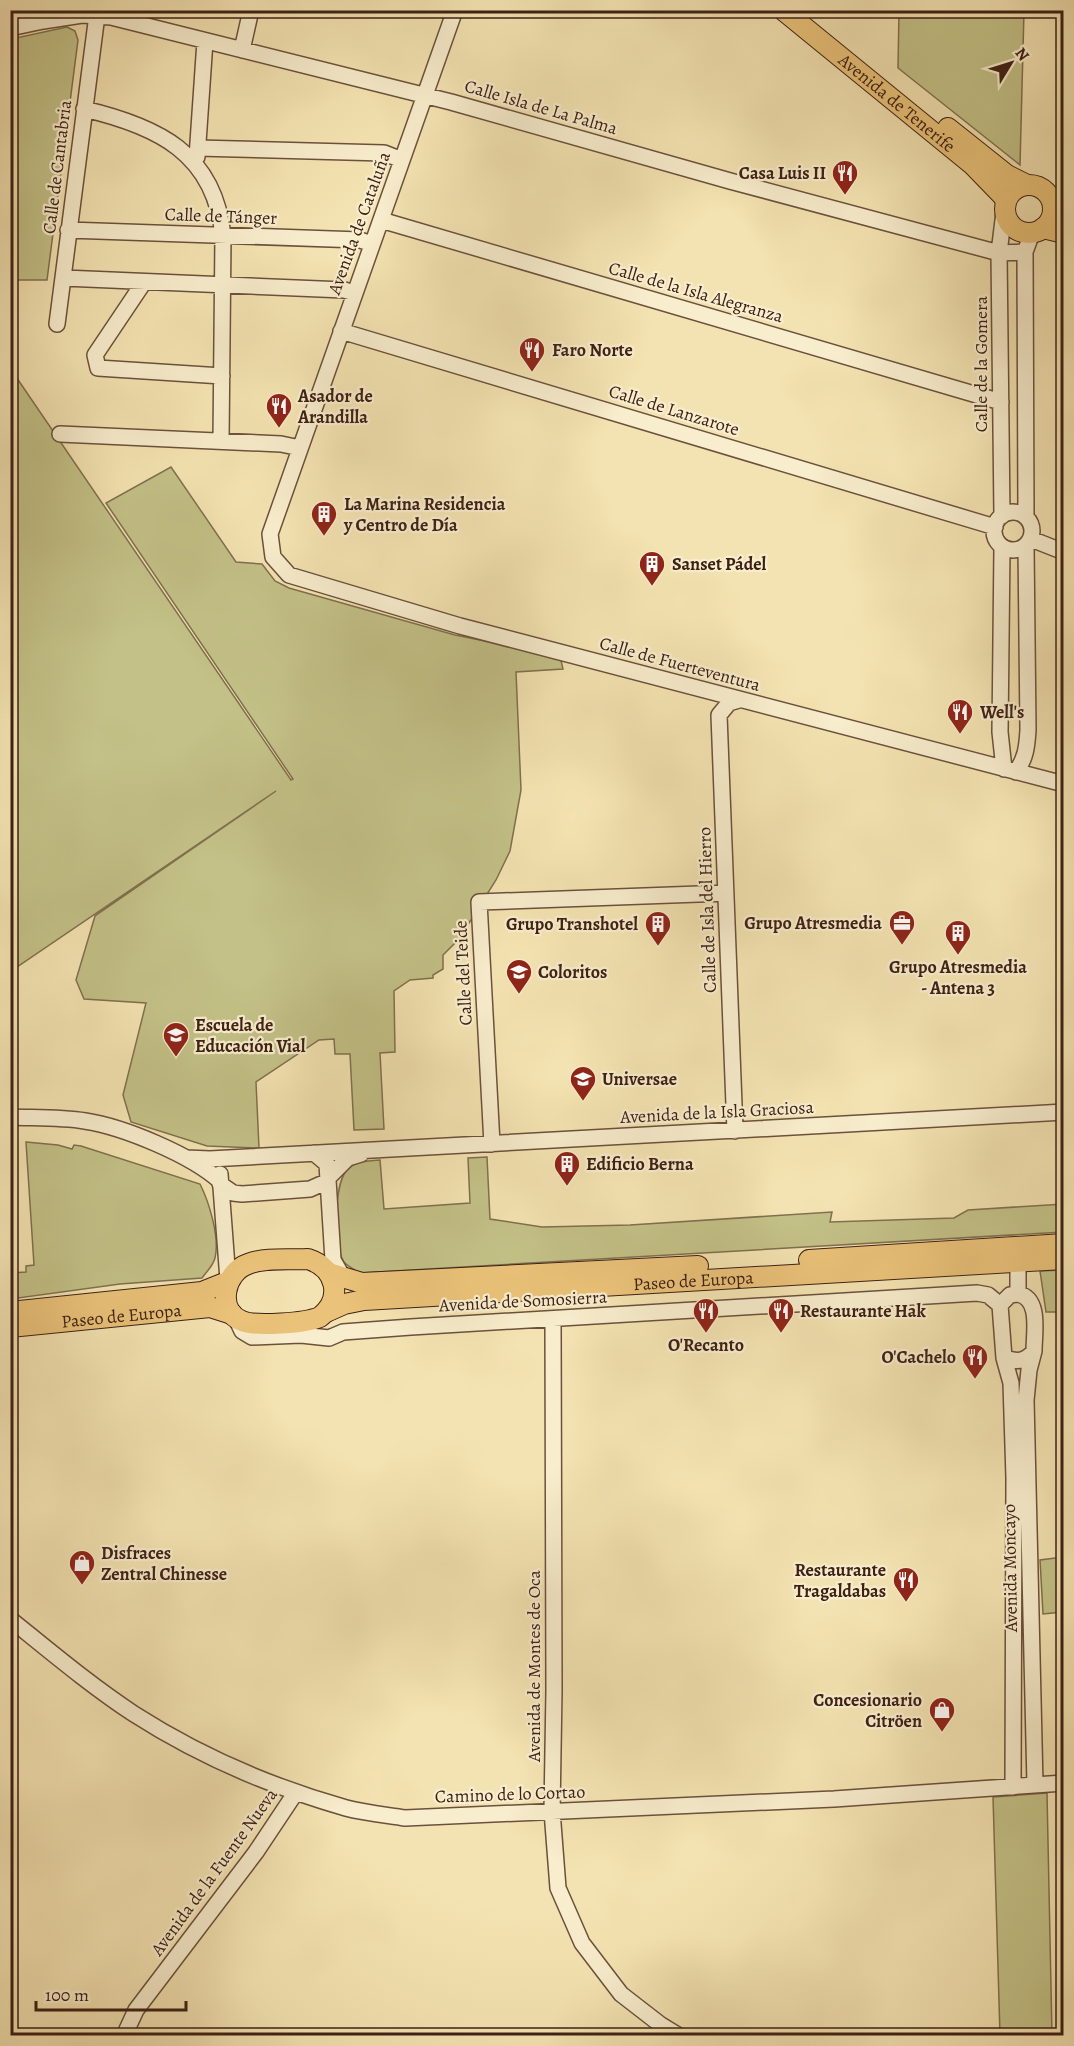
<svg xmlns="http://www.w3.org/2000/svg" width="1074" height="2046" font-family="Alegreya,serif">
  <rect width="100%" height="100%" fill="#f4e3b2"/>
  <filter id="stains"><feTurbulence type="fractalNoise" baseFrequency=".00333" numOctaves="4"/><feColorMatrix values="0 0 0 0 .2 0 0 0 0 .09 0 0 0 0 .02 0 0 0 .5 -.17"/></filter>
  <radialGradient id="worn" r=".72"><stop offset=".6" stop-color="#630" stop-opacity="0"/><stop offset="1" stop-color="#630" stop-opacity=".3"/></radialGradient>
  <path fill="#c3c187" stroke="#80704e" stroke-width="1.5" d="M 899,11 L 1024,11 L 1020,165 L 898,68 Z
    M 67,27 L 75,31 L 78,40 L 47,280 L 11,280 L 11,39 Z
    M 10,368 L 291,780 L 293,779 L 106,503 L 171,467 L 236,562 L 262,564 L 275,581 L 289,588 L 455,635 L 560,656 L 563,669 L 516,672 L 521,790 L 510,851 L 496,880 L 459,939 L 443,955 L 443,969 L 433,975 L 433,978 L 410,980 L 394,991 L 395,1052 L 380,1053 L 384,1129 L 354,1130 L 350,1054 L 335,1054 L 334,1039 L 319,1040 L 256,1082 L 259,1148 L 207,1146 L 131,1122 L 123,1095 L 146,1003 L 84,999 L 76,980 L 95,916 L 276,791 L 11,971 Z
    M 26,1142 L 58,1145 L 72,1149 L 74,1145 L 81,1146 L 200,1184 C 209,1202 220,1237 215,1258 C 213,1266 207,1271 202,1278 L 120,1284 L 11,1299 L 11,1273 L 26,1272 L 26,1266 L 34,1265 Z
    M 487,1157 L 490,1219 L 542,1227 L 630,1225 L 832,1212 L 830,1222 L 954,1218 L 968,1210 L 1064,1204 L 1063,1232 L 360,1273 C 355,1270 347,1266 344,1262 C 333,1246 334,1187 346,1171 C 354,1161 368,1161 380,1160 L 384,1209 L 470,1203 L 468,1158 Z
    M 1063,1270 L 1063,1312 L 1046,1312 L 1040,1271 Z
    M 1063,1557 L 1063,1612 L 1043,1614 L 1040,1560 Z
    M 1047,1793 L 1052,2035 L 1000,2035 L 993,1797 Z"/>
  <g fill="none" stroke-linecap="round" stroke-linejoin="round">
    <g stroke="#6b513c" stroke-width="18">
      <path id="minor" d="M 455,10 L 270,534 L 273,557 L 289,575 L 460,626 L 1064,784
        M 10,13 L 17,10
        M 43,21 L 82,15 L 111,17 L 451,102 L 730,181 L 999,253 L 1025,252
        M 10,28 L 43,21 L 50,16
        M 242,50 L 251,10
        M 84,109 C 157,126 215,153 223,236 L 221,441
        M 198,148 L 384,153 L 402,160
        M 197,157 L 205,41
        M 381,220 L 1001,402
        M 68,230 L 360,240 L 372,244
        M 64,278 L 344,290 L 355,293
        M 144,282 L 95,355 L 98,368 L 222,376
        M 57,324 L 97,15
        M 341,331 L 995,527
        M 60,434 L 281,444 L 300,448
        M994 531a19 19 0 1 1 38 0a19 19 0 1 1-38 0Z
        M 1002,516 L 999,253 L 1004,212
        M 1026,517 L 1025,252 L 1032,233
        M 1031,539 L 1064,552
        M 1002,547 L 1000,732 L 1004,769
        M 1016,772 C 1026,758 1027,746 1028,730 L 1026,546
        M 10,1117 C 35,1118 61,1117 85,1121 C 124,1127 191,1155 220,1181
        M 735,1131 L 719,715 L 729,703 L 739,700
        M 492,1144 L 479,902 L 726,893
        M 314,1153 L 327,1164 L 333,1260 L 344,1279
        M 186,1158 L 210,1159 L 1064,1112
        M 220,1174 L 228,1280
        M 328,1178 L 348,1158 L 361,1154
        M 220,1184 L 233,1193 L 242,1194 L 310,1189 L 328,1181
        M 1018,1261 L 1018,1294
        M 1018,1294 C 1041,1298 1034,1333 1034,1351 C 1025,1362 1018,1362 1004,1358 L 1000,1305 L 1010,1295 Z
        M 236,1318 L 242,1331 L 252,1337 L 301,1335 L 329,1338 L 343,1332 L 411,1327 L 977,1293 L 988,1295 L 1000,1305
        M 553,1319 L 554,1690 L 552,1811 L 558,1888 L 582,1943 L 621,1994 L 661,2025 L 679,2036
        M 1034,1351 L 1029,1370 L 1026,1400 L 1035,1785
        M 1004,1358 L 1011,1383 L 1014,1478 L 1013,1787
        M 10,1619 C 51,1652 90,1685 134,1714 C 198,1755 272,1787 346,1808 C 365,1813 386,1815 405,1818 L 834,1799 L 1064,1783
        M 124,2036 L 136,2010 L 256,1852 L 296,1792"/>
    </g>
    <g stroke="#3d2015" stroke-width="22">
      <g id="major">
        <path id="s1" d="M 783,10 L 973,165 L 1006,199"/>
        <path d="M 948,128 L 1007,175 L 1025,184"/>
        <circle cx="1029" cy="209" r="24"/>
        <path d="M 1043,228 L 1064,233"/>
        <path d="M 308,1259 C 336,1268 344,1298 320,1317 C 306,1323 256,1327 242,1321 C 216,1311 224,1272 248,1264 C 265,1257 290,1260 308,1259 Z"/>
        <path d="M 809,1260 L 1064,1244"/>
        <path d="M 332,1274 L 362,1283 L 698,1266"/>
        <path d="M 10,1312 L 202,1292 L 227,1282"/>
        <path id="s2" d="M 326,1312 L 344,1304 L 364,1300 L 1064,1259"/>
        <path id="s3" d="M 10,1327 L 210,1307 L 232,1314"/>
      </g>
    </g>
    <use href="#minor" stroke="#f8edcd" stroke-width="15"/>
    <use href="#major" stroke="#eac279" stroke-width="20"/>
  </g>
  <defs>
    <g id="restaurant-pin" transform="scale(1.35)"><path d="M0 17L-7.5 6A9.5 9.5 0 1 1 7.5 6Z" fill="#8f2418" stroke="#f8edcd"/><path d="M-5-6h1v4h1v-4h1v4h1v-4h1v5L-1.5 .5V6h-2V.5L-5-1ZM5-6V6H3V1.5H1.5Q1.5-4 5-6Z" fill="#fff"/></g>
    <g id="building-pin" transform="scale(1.35)"><path d="M0 17L-7.5 6A9.5 9.5 0 1 1 7.5 6Z" fill="#8f2418" stroke="#f8edcd"/><path d="M-4-6H4V6H1V3H-1V6H-4ZM-2.5-4.3h1.7v1.8h-1.7ZM.8-4.3h1.7v1.8H.8ZM-2.5-1h1.7V.8h-1.7ZM.8-1h1.7V.8H.8Z" fill="#fff"/></g>
    <g id="office-pin" transform="scale(1.35)"><path d="M0 17L-7.5 6A9.5 9.5 0 1 1 7.5 6Z" fill="#8f2418" stroke="#f8edcd"/><path d="M-6-3h4V-5.5h4V-3h4V5H-6ZM-1-4.5V-3h2v-1.5ZM-6 0V1H6V0Z" fill="#fff"/></g>
    <g id="school-pin" transform="scale(1.35)"><path d="M0 17L-7.5 6A9.5 9.5 0 1 1 7.5 6Z" fill="#8f2418" stroke="#f8edcd"/><path d="M0-5L7-2L0 1L-7-2ZM-4 1L0 2.5L4 1V4Q0 6-4 4Z" fill="#fff"/></g>
    <g id="university-pin" transform="scale(1.35)"><path d="M0 17L-7.5 6A9.5 9.5 0 1 1 7.5 6Z" fill="#8f2418" stroke="#f8edcd"/><path d="M0-5L7-2L0 1L-7-2ZM-4 1L0 2.5L4 1V4Q0 6-4 4Z" fill="#fff"/></g>
    <g id="shop-pin" transform="scale(1.35)"><path d="M0 17L-7.5 6A9.5 9.5 0 1 1 7.5 6Z" fill="#8f2418" stroke="#f8edcd"/><path d="M-5-2.5h2.3a2.7 3.5 0 0 1 5.4 0H5L5.5 6h-11ZM-1.5-2.5h3a1.5 2.3 0 0 0-3 0Z" fill="#fff"/></g>
  </defs>
  <g fill-rule="evenodd">
    <use href="#restaurant-pin" x="845" y="173"/>
    <use href="#restaurant-pin" x="532" y="350"/>
    <use href="#restaurant-pin" x="279" y="406"/>
    <use href="#building-pin" x="324" y="514"/>
    <use href="#building-pin" x="652" y="564"/>
    <use href="#restaurant-pin" x="960" y="712"/>
    <use href="#office-pin" x="902" y="923"/>
    <use href="#building-pin" x="658" y="924"/>
    <use href="#building-pin" x="958" y="933"/>
    <use href="#school-pin" x="519" y="972"/>
    <use href="#school-pin" x="176" y="1035"/>
    <use href="#university-pin" x="583" y="1079"/>
    <use href="#building-pin" x="567" y="1164"/>
    <use href="#restaurant-pin" x="706" y="1311"/>
    <use href="#restaurant-pin" x="781" y="1311"/>
    <use href="#restaurant-pin" x="975" y="1357"/>
    <use href="#shop-pin" x="82" y="1563"/>
    <use href="#restaurant-pin" x="906" y="1580"/>
    <use href="#shop-pin" x="942" y="1710"/>
  </g>
  <g text-anchor="middle" dominant-baseline="central" stroke-width="4.5" stroke-linejoin="round" paint-order="stroke">
    <g font-size="18" fill="#3d2015" stroke="#f8edcd">
      <text stroke="none"><textPath href="#s1" startOffset="147">Avenida de Tenerife</textPath></text>
      <text transform="translate(541 107) rotate(16)">Calle Isla de La Palma</text>
      <text transform="translate(57 167) rotate(-83)">Calle de Cantabria</text>
      <text transform="translate(221 216) rotate(2)">Calle de Tánger</text>
      <text transform="translate(359 223) rotate(-70)">Avenida de Cataluña</text>
      <text transform="translate(696 292) rotate(16)">Calle de la Isla Alegranza</text>
      <text transform="translate(981 364) rotate(-90)">Calle de la Gomera</text>
      <text transform="translate(674 410) rotate(17)">Calle de Lanzarote</text>
      <text transform="translate(680 664) rotate(15)">Calle de Fuerteventura</text>
      <text transform="translate(707 910) rotate(-92)">Calle de Isla del Hierro</text>
      <text transform="translate(463 973) rotate(-93)">Calle del Teide</text>
      <text transform="translate(717 1112) rotate(-3)">Avenida de la Isla Graciosa</text>
      <text stroke="none"><textPath href="#s2" startOffset="370">Paseo de Europa</textPath></text>
      <text transform="translate(523 1301) rotate(-3)">Avenida de Somosierra</text>
      <text stroke="none"><textPath href="#s3" startOffset="112">Paseo de Europa</textPath></text>
      <text transform="translate(1010 1568) rotate(-91)">Avenida Moncayo</text>
      <text transform="translate(534 1666) rotate(-90)">Avenida de Montes de Oca</text>
      <text transform="translate(510 1794) rotate(-2)">Camino de lo Cortao</text>
      <text transform="translate(214 1872) rotate(-54)">Avenida de la Fuente Nueva</text>
    </g>
    <g font-size="18" font-weight="bold" fill="#3d2015" stroke="#f8edcd" text-anchor="start">
      <text x="826" y="173" text-anchor="end">Casa Luis II</text>
      <text x="552" y="350">Faro Norte</text>
      <text x="298" y="396">Asador de<tspan x="298" dy="21">Arandilla</tspan></text>
      <text x="344" y="504">La Marina Residencia<tspan x="344" dy="21">y Centro de Día</tspan></text>
      <text x="672" y="564">Sanset Pádel</text>
      <text x="980" y="712">Well's</text>
      <text x="882" y="923" text-anchor="end">Grupo Atresmedia</text>
      <text x="638" y="924" text-anchor="end">Grupo Transhotel</text>
      <text x="958" y="967" text-anchor="middle">Grupo Atresmedia<tspan x="958" dy="21">- Antena 3</tspan></text>
      <text x="538" y="972">Coloritos</text>
      <text x="195" y="1025">Escuela de<tspan x="195" dy="21">Educación Vial</tspan></text>
      <text x="602" y="1079">Universae</text>
      <text x="586" y="1164">Edificio Berna</text>
      <text x="800" y="1311">Restaurante Hak</text>
      <text x="706" y="1345" text-anchor="middle">O'Recanto</text>
      <text x="956" y="1357" text-anchor="end">O'Cachelo</text>
      <text x="101" y="1553">Disfraces<tspan x="101" dy="21">Zentral Chinesse</tspan></text>
      <text x="886" y="1570" text-anchor="end">Restaurante<tspan x="886" dy="21">Tragaldabas</tspan></text>
      <text x="922" y="1700" text-anchor="end">Concesionario<tspan x="922" dy="21">Citröen</tspan></text>
    </g>
  </g>
  <rect width="1074" height="2046" fill="none" stroke="#f4e3b2" stroke-width="36"/>
  <rect x="12" y="12" width="1050" height="2022" fill="none" stroke="#3d2015" stroke-width="3"/>
  <rect x="18" y="18" width="1038" height="2010" fill="none" stroke="#3d2015" stroke-width="1.5"/>
  <g transform="translate(1011 63) rotate(52)" stroke="#f8edcd" stroke-width="4.5" paint-order="stroke">
  <path d="M0-4.5L10 22L0 15L-10 22Z" fill="#3d2015"/>
  <text y="-9" font-size="16" font-weight="bold" text-anchor="middle" fill="#3d2015">N</text>
  </g>
  <path d="M36 2001v9h150v-9" fill="none" stroke="#3d2015" stroke-width="3"/>
  <text x="45" y="2001" font-size="18" fill="#3d2015" stroke="#f8edcd" stroke-width="4.5" paint-order="stroke">100 m</text>
  <rect width="100%" height="100%" filter="url(#stains)"/>
  <rect width="100%" height="100%" fill="url(#worn)"/>
</svg>
